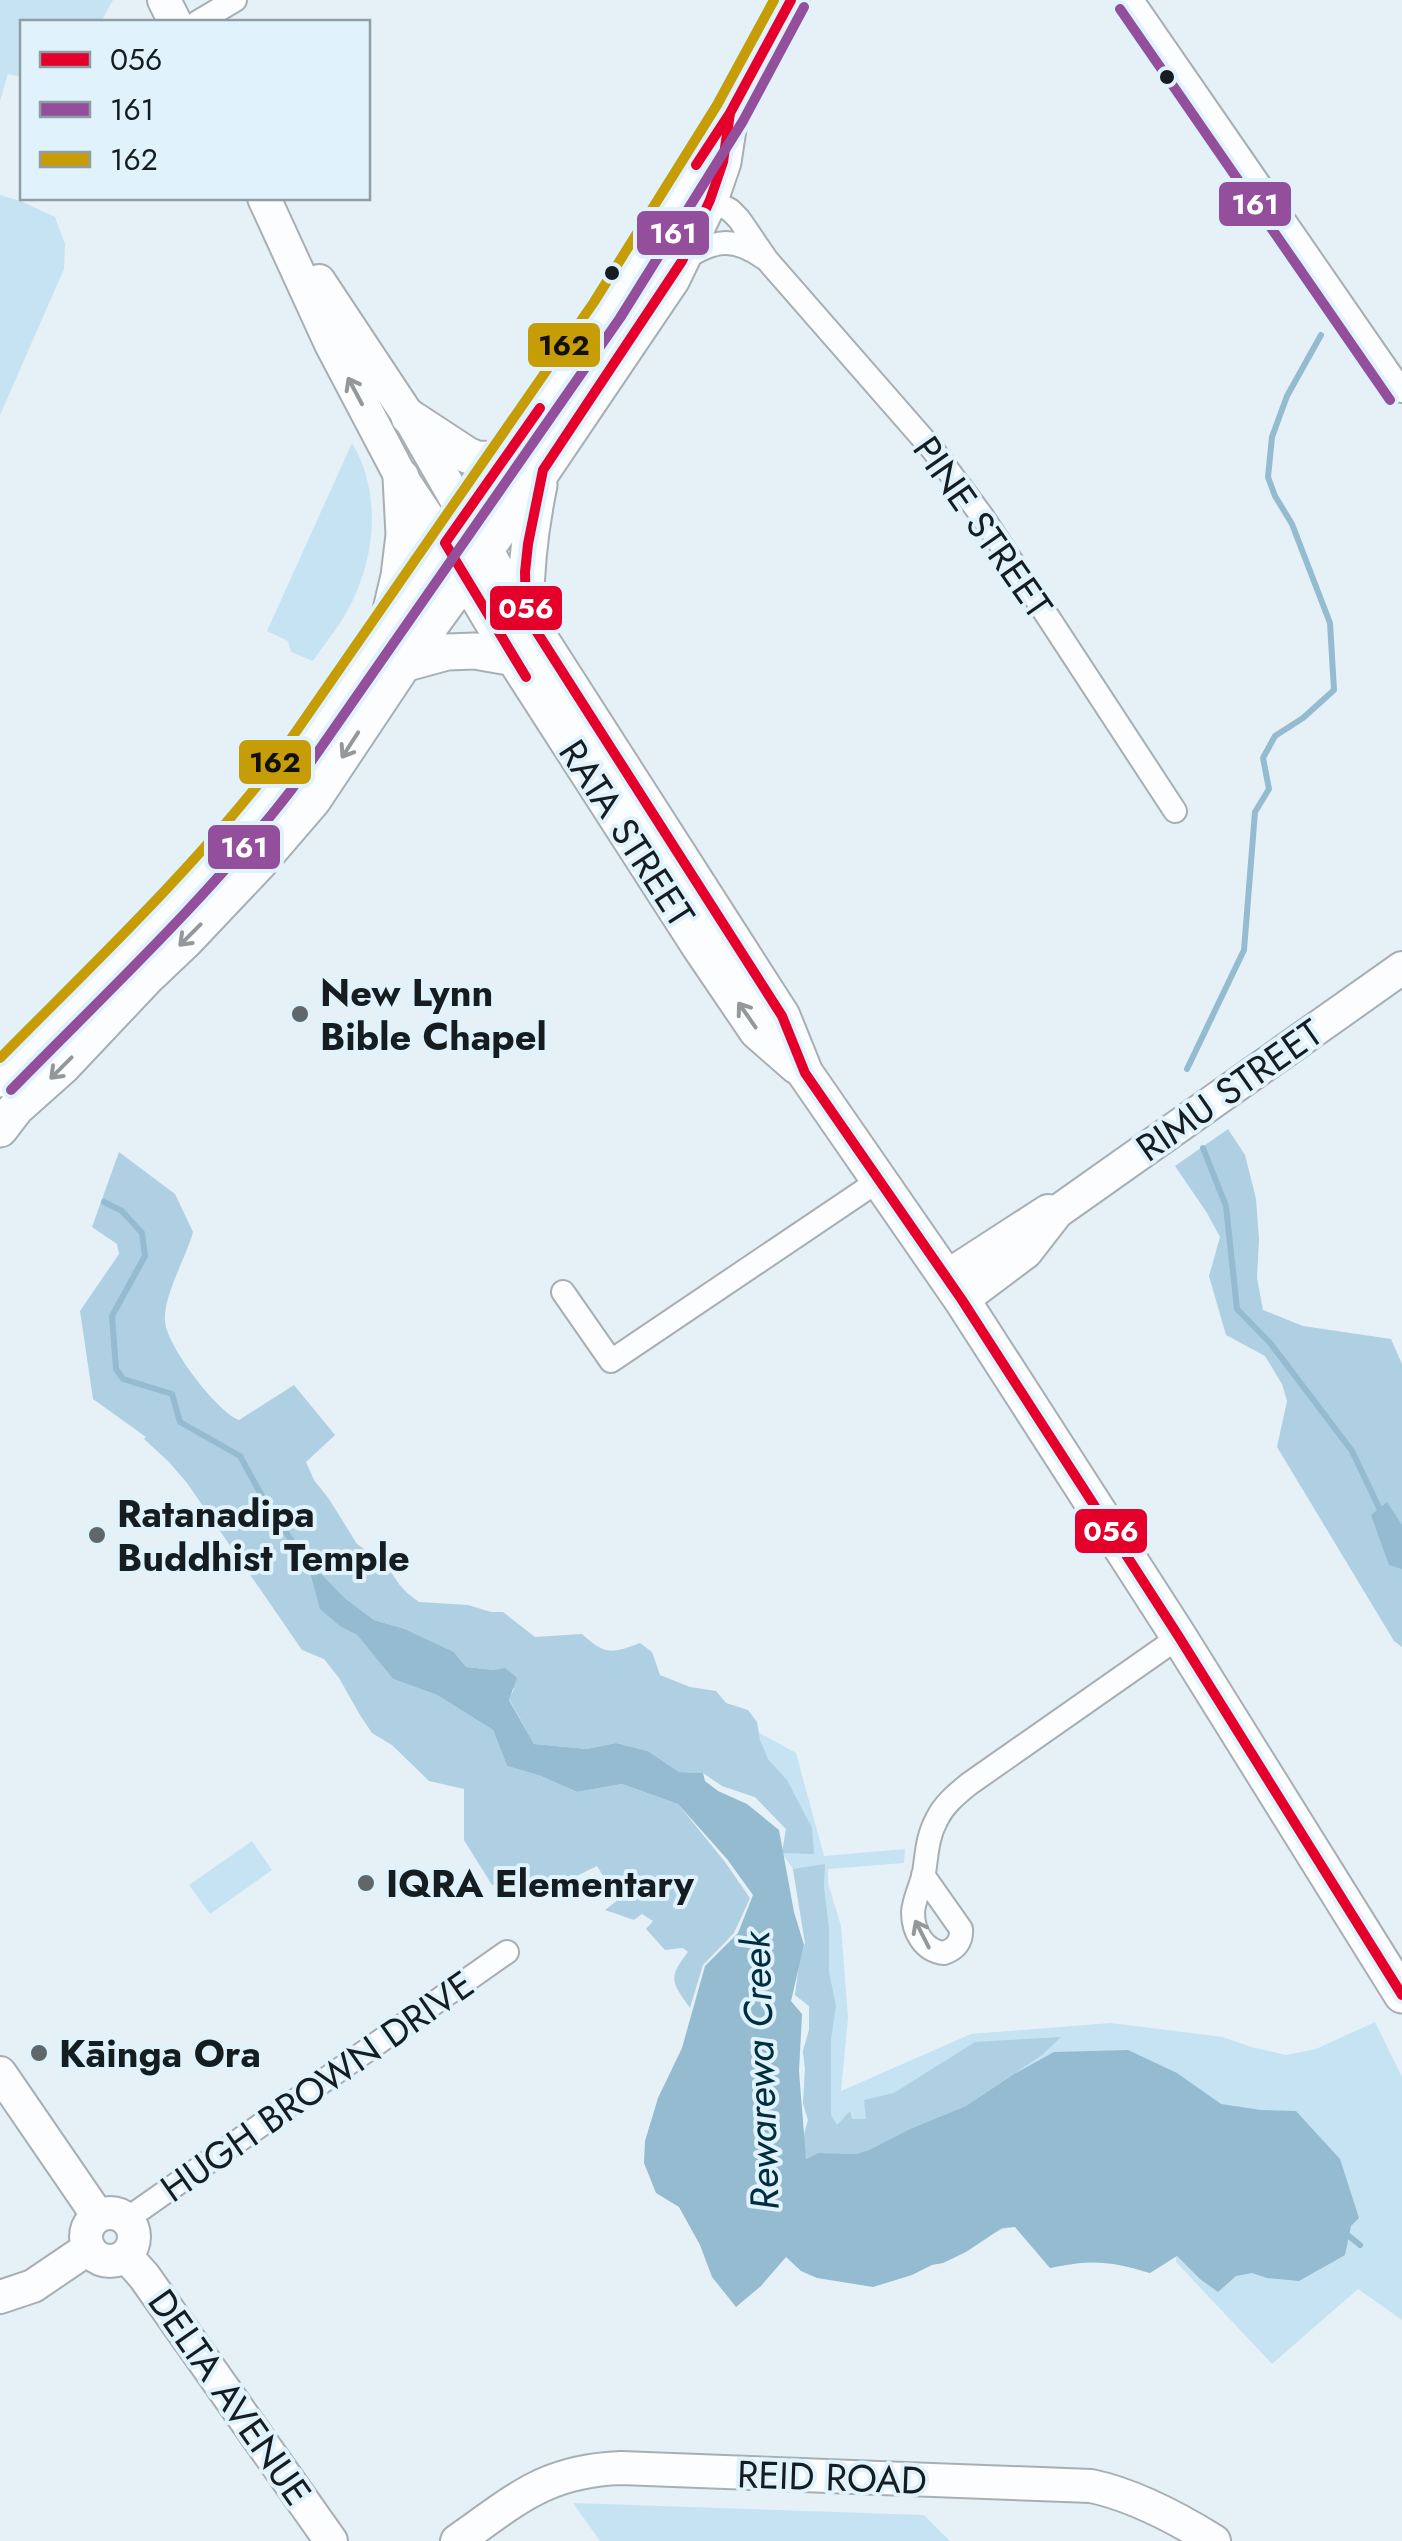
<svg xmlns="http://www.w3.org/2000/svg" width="1402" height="2541" font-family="Jost,sans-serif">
  <rect width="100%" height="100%" fill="#e6f1f7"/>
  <path fill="#c6e3f3" d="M 0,0 L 113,0 L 101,22 L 22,22 L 22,77 L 8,74 L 0,101 Z
    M 0,195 L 21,201 L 55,217 L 65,244 L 64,269 L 0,415 Z
    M 352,443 C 381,491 376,553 352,602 C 342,623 326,642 313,661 L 291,652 L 288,641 L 267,631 Z
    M 722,1712 L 796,1753 L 824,1856 L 905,1849 L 904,1863 L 828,1869 L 828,1883 L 841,1926 L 848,2018 L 841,2091 L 971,2034 L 1111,2023 L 1223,2037 L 1251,2047 L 1286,2055 L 1316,2049 L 1375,2022 L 1402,2077 L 1402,2320 L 1358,2289 L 1272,2364 L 1176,2262 L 1176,2256 L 1150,2273 C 1112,2261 1090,2259 1050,2268 L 1015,2227 C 993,2228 964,2252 943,2263 L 947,2240 L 1250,2152 L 855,2255 L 803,2138 L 808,2120 L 803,2103 L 805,2069 L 803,2051 L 809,2030 L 809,2006 L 795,1995 L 799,1965 L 805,1943 L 793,1869 L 782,1853 L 786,1829 L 755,1797 L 722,1786 Z
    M 252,1841 L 272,1870 L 210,1914 L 189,1885 Z
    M 573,2503 L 924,2515 L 950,2541 L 600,2541 Z"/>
  <path fill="#aed0e2" d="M 1228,1129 L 1245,1155 L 1256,1199 L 1259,1239 L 1257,1278 L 1263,1310 L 1303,1326 L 1391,1339 L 1402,1364 L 1402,1647 L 1394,1641 L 1277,1447 L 1287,1401 L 1282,1384 L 1265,1356 L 1226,1335 L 1209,1276 L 1220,1237 L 1207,1213 L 1175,1166 Z
    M 119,1152 L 175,1194 L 193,1232 C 186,1258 163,1296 165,1321 C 166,1345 217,1412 239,1420 L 294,1385 L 335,1435 L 306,1462 L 314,1480 L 329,1499 L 357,1544 L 385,1563 L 399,1584 L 407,1593 L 419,1602 L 468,1605 L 491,1612 L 503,1612 L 535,1637 L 582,1634 C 605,1655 611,1654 640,1643 L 652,1652 L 660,1675 L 690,1687 L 716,1691 L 726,1703 L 748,1710 L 757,1722 L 760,1740 L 768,1759 L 787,1780 L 812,1828 L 814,1854 L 782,1853 L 786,1829 L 755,1797 L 722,1786 L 703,1773 L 679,1772 L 648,1751 L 616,1743 L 587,1749 L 534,1744 L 509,1699 L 514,1689 L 495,1670 L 466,1667 L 454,1652 L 405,1629 L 374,1620 L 346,1599 L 315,1569 L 341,1627 L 357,1635 L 393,1679 L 437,1695 L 493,1730 L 507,1766 L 541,1776 L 577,1792 L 622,1784 L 678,1804 L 725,1862 L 750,1898 L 734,1933 L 703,1965 L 690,2008 C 672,1982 667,1979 688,1952 L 683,1948 L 665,1950 L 646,1929 L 653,1921 L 642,1914 L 634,1920 L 605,1910 L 618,1900 L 597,1866 L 544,1892 L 514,1881 L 503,1885 L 492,1885 L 464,1840 L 464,1789 L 429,1781 L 392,1745 L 372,1733 L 360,1715 L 339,1678 L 324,1659 L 302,1650 L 187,1483 L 169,1462 L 144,1439 L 146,1437 L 93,1399 L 80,1311 L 119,1254 L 117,1244 L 92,1227 Z
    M 825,1864 L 824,1887 L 829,1928 L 829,1972 L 836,2006 L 831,2039 L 831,2115 L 837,2125 L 850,2111 L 852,2119 L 866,2119 L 864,2100 L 894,2093 L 975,2042 L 1061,2037 L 1042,2055 L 966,2106 L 910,2129 L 869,2150 L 856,2154 L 818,2153 L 806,2159 L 803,2138 L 808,2120 L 803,2103 L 805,2069 L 803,2051 L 809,2030 L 809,2006 L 795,1995 L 799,1965 L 805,1943 L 793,1869 Z"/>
  <path fill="#94bbd0" d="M 1387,1502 L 1402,1525 L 1402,1569 L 1389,1565 L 1371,1515 Z
    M 315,1568 L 346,1599 L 374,1620 L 405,1629 L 454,1652 L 466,1667 L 495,1670 L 505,1668 L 517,1678 L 509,1700 L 534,1744 L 587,1749 L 616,1743 L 648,1751 L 679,1772 L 703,1773 L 705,1781 L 718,1791 L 747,1804 L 779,1830 L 794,1912 L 804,1945 L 791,2001 L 802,2014 L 799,2071 L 806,2159 L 818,2153 L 856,2154 L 869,2150 L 910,2129 L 966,2106 L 1014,2074 L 1054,2052 L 1128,2050 L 1177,2073 L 1221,2104 L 1261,2110 L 1296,2111 L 1340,2159 L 1359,2218 L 1351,2226 L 1345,2255 L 1299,2281 L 1267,2278 L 1252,2273 L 1236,2276 L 1218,2292 L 1200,2279 L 1177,2256 L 1150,2273 C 1112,2261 1090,2259 1050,2268 L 1015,2227 L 1002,2228 L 966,2252 L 943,2263 L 932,2265 L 912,2275 L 873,2287 L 817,2278 L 801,2271 L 786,2257 L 761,2286 L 736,2307 L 712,2277 L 700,2245 L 679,2207 L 656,2193 L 644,2163 L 645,2141 L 658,2098 L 682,2048 L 705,1966 L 738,1933 L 753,1895 L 727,1859 L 678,1804 L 622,1784 L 577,1792 L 541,1776 L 507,1766 L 493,1730 L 437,1695 L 393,1679 L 357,1635 L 341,1627 L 320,1609 L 310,1572 Z"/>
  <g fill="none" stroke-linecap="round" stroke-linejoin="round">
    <path stroke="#94bbd0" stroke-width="6" d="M 1187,1069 L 1244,950 L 1255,812 L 1269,789 L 1263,758 L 1275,736 L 1303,718 L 1334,690 L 1330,623 L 1292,524 L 1275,496 L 1268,477 L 1272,437 L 1287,396 L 1321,335
      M 1203,1148 L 1226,1206 L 1237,1309 L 1271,1344 L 1352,1451 L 1382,1514
      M 104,1202 L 122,1211 L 142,1233 L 145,1256 L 112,1316 L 116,1369 L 123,1379 L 172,1394 L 180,1422 L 240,1456 L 263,1498 L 316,1577
      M 1344,2232 L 1360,2245"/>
    <g stroke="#a7afb4" stroke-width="26">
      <path id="street" d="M 1132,0 L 1402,391
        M 198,22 L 235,0
        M 710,200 L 730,210 L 739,219 L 767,260 L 933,450 L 982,516 L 1175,811
        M 684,259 C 714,240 733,236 764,258
        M 563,1292 L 611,1361 L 878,1181
        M 923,1875 L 961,1929 C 962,1941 956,1949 944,1953 C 924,1951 913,1932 913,1912 C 914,1899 921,1886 924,1873 C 927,1854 927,1837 937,1819 C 944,1804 957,1794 969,1784 L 1179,1637
        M 127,2219 L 507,1952"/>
    </g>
    <g stroke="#a7afb4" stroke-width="36">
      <path id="secondary" d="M 164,0 L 175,22
        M 264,198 L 331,344 L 401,477 L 445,543
        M 319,281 L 409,417 L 465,515
        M 946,1277 L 1048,1211
        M 962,1300 L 1026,1252 L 1057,1212 L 1402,968
        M 0,2073 L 98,2216
        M86 2237a24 24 0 1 1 48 0a24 24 0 1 1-48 0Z
        M 126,2256 L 144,2276 L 331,2541
        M 0,2297 L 33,2286 L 89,2248
        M 457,2541 C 517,2499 545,2471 621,2468 L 1091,2486 C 1134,2495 1177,2518 1214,2541"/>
    </g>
    <g stroke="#a7afb4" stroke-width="39">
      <path id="primary" d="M 409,417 L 467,455 L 477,459 L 503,460
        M 465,515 L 498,573 L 782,1016 L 805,1073 L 962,1300 L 1179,1637 L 1402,1995
        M 455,559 L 514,658 L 700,947 L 757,1031 L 797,1066
        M 391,610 L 399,576 L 404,535 L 401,477
        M 526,615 C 525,570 530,529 539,485
        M 403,664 L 447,652 L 475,651 L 514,658
        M 0,1079 L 193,883 L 239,833 L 280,781 L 389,621 L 607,310 L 730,113 L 791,0
        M 0,1129 L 16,1108 L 62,1067 L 147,977 L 186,940 L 258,864 L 313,800 L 415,647 L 543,470 L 672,279 L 710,200 L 723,162 L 728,129"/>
    </g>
    <use href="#street" stroke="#fbfdfe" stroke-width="22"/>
    <use href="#secondary" stroke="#fbfdfe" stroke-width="32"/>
    <use href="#primary" stroke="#fbfdfe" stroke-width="35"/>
    <g stroke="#e0f3fd" stroke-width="18">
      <path id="bus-1" d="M 730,113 L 723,162 L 710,200 L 682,261 L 543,470 L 528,544 L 525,572 L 526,615 L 782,1016 L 805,1073 L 962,1300 L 1179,1637 L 1402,1995
        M 696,165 L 730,113 L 791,0
        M 526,677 L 445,543 L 540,408"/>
    </g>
    <g stroke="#e0f3fd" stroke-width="18">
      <path id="bus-2" d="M 1120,9 L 1390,400
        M 11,1090 C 107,992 208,898 292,789 L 620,318 L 743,121 L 804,7"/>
    </g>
    <g stroke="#e0f3fd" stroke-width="18">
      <path id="bus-3" d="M 0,1058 C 92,965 187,875 268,772 L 594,302 L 717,105 L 774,0"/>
    </g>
    <use href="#bus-1" stroke="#e4002b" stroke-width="10"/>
    <use href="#bus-2" stroke="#934f9c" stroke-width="10"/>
    <use href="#bus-3" stroke="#c69d06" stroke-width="10"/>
  </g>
  <defs><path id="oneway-shaft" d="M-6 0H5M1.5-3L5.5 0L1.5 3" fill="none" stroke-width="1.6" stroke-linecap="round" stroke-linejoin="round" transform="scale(2.5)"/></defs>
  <g stroke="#94989a">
    <use href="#oneway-shaft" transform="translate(355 391) rotate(-118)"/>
    <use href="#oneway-shaft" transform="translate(350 745) rotate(123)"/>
    <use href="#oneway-shaft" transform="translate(190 935) rotate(135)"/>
    <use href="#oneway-shaft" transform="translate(747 1015) rotate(-125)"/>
    <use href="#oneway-shaft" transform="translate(61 1068) rotate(135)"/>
    <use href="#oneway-shaft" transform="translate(922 1934) rotate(-117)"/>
  </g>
  <g fill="#161d20" stroke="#e0f3fd" stroke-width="4">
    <circle cx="1167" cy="77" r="9"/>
    <circle cx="612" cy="273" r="9"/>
  </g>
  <g fill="#5f676b" stroke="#e0f3fd" stroke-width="4">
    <circle cx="300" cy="1014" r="10"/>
    <circle cx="97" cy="1535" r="10"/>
    <circle cx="366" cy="1883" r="10"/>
    <circle cx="39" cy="2053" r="10"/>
  </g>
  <g text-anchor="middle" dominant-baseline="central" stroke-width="8" stroke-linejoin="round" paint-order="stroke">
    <g font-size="38" fill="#161d20" stroke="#e0f3fd">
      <text transform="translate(983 527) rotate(55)">PINE STREET</text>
      <text transform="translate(627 833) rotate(57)">RATA STREET</text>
      <text transform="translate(1229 1090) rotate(-35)">RIMU STREET</text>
      <text transform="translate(317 2086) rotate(-35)">HUGH BROWN DRIVE</text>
      <text transform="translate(230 2397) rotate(55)">DELTA AVENUE</text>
      <text transform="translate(832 2477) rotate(2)">REID ROAD</text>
    </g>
    <g font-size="38" font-weight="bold" fill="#161d20" stroke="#e0f3fd" text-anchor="start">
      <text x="320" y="992">New Lynn<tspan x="320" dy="44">Bible Chapel</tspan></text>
      <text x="117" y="1513">Ratanadipa<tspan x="117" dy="44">Buddhist Temple</tspan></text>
      <text x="386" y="1883">IQRA Elementary</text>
      <text x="59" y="2053">Kāinga Ora</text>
    </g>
    <g font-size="40" font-style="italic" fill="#002e41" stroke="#e0f3fd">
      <text transform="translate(760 2071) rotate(-92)">Rewarewa Creek</text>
    </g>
  </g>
  <g stroke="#e0f3fd" stroke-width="4">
    <rect x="1217" y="180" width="76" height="48" rx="10" fill="#934f9c"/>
    <rect x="635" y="209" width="76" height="48" rx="10" fill="#934f9c"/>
    <rect x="526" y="321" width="76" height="48" rx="10" fill="#c69d06"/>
    <rect x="488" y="584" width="76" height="48" rx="10" fill="#e4002b"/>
    <rect x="237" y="738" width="76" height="48" rx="10" fill="#c69d06"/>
    <rect x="206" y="823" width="76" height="48" rx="10" fill="#934f9c"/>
    <rect x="1073" y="1507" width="76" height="48" rx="10" fill="#e4002b"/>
  </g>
  <g font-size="28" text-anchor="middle" font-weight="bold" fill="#fff">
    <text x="1255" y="214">161</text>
    <text x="673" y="243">161</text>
    <text x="526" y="618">056</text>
    <text x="244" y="857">161</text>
    <text x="1111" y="1541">056</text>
  </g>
  <g font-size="28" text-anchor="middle" font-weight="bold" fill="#111">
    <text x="564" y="355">162</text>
    <text x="275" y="772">162</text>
  </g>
  <rect x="20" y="20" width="350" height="180" fill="#e0f3fd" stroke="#8f9da5" stroke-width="2.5"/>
  <rect x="40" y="52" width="50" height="15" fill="#e4002b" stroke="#8f9da5" stroke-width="2.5"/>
  <text x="110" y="70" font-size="30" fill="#161d20">056</text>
  <rect x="40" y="102" width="50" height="15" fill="#934f9c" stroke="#8f9da5" stroke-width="2.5"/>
  <text x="110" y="120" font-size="30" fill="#161d20">161</text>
  <rect x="40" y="152" width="50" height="15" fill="#c69d06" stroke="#8f9da5" stroke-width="2.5"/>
  <text x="110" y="170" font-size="30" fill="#161d20">162</text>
</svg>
